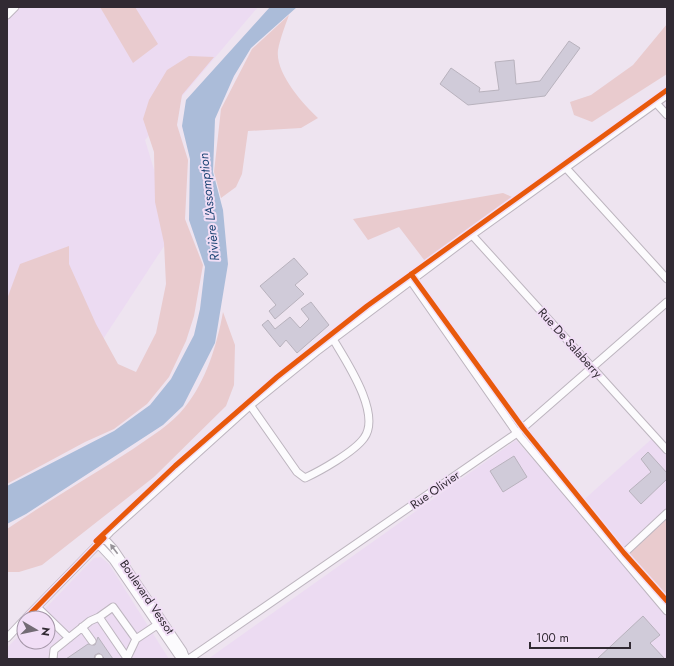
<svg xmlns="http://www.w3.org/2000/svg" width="674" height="666" font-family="Jost,sans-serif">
  <rect width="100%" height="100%" fill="#eee4f0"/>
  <path fill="#ecdbf2" d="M 7,7 L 258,7 L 145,140 L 163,199 L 168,240 L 92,356 L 7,409 Z
    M 655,436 L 667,450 L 667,513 L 621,556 L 578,505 Z
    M 516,440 L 667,611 L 667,659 L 208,659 Z
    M 101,557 L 109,564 L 169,659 L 7,659 L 7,648 L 24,630 L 24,642 L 48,642 L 48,618 L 36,618 L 94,558 Z"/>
  <path fill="#e9cbce" d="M 100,7 L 135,7 L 158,44 L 133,63 Z
    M 289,15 C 285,26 280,39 278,50 C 275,73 303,104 318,118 L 301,128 L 248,131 L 242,174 L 236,187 L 221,198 L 214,172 L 221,109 L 252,49 Z
    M 667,24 L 667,74 L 592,122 L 574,115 L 570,102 L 591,95 L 633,65 Z
    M 189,56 L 214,57 L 182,95 L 177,125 L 188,160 L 185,219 L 203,265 L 194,316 L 186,341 L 169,377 L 147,404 L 114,429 L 85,442 L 7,484 L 7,299 L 20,264 L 69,246 L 69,264 L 96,324 L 118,364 L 136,372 L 156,333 L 166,284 L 164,243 L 155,202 L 154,152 L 143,119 L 149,100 L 167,70 Z
    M 503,193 L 519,200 L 428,265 L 399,227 L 368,240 L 353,219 Z
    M 223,312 L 235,345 L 234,385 L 226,406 L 154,477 L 42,565 L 19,572 L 7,572 L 7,529 C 48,501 91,476 133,449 C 151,436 171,425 185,407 C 206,381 217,345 223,312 Z
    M 667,513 L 667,608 L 621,556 Z"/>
  <path fill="#abbcd9" d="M 270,7 L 297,7 L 251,48 L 234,76 L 215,119 L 213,172 L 223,210 L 228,264 L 215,343 L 183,406 L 163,425 L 26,514 L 7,524 L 7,486 L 114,431 L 150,405 L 171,379 L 194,335 L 200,309 L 205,267 L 189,220 L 190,159 L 182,126 L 186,100 Z"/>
  <path fill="#d0cbd9" stroke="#b8b2bd" d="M 569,41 L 580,48 L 545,96 L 468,105 L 440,84 L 451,68 L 480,88 L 479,92 L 499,90 L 495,62 L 514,60 L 516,84 L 540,81 Z
    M 294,258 L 308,274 L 295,285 L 304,294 L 275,319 L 269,311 L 276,305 L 260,286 Z
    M 311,302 L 329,325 L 297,353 L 286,340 L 280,347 L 262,325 L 268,320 L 275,329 L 290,317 L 300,328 L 309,319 L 301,309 Z
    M 648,452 L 667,473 L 667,479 L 641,504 L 629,491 L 651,472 L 641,459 Z
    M 514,456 L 527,477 L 503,492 L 490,471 Z
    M 643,616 L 660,635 L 650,643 L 665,659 L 597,659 Z
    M 98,637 L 113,659 L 105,659 L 99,653 L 95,655 L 94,659 L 66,659 L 88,644 L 95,645 Z"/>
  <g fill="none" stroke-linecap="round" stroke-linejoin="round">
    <g stroke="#bdb5bf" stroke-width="9">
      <path id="minor" d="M 7,15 L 15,7
        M 656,103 L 667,115
        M 566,168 L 667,279
        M 472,235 L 667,450
        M 411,281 L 517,433 L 667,611
        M 250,405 L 297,472 L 305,478 C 320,471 354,452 364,438 C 382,414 346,361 333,339
        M 104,538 L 114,549 L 183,651 L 186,659
        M 98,544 L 113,560 L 178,655 L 184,659
        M 621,556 L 667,513
        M 37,607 L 69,638
        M 26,618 L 110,532 L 253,403 L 316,352 L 472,235 L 667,95
        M 82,627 L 92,641
        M 7,638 L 24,620
        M 136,639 L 113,607 L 99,617 L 127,658 L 136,639 L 157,625
        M 99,658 L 99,659
        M 53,659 L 54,650 L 90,621 L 99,617
        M 189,659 L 517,433 L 667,302"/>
    </g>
    <use href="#minor" stroke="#fcfbfd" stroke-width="7"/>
    <g stroke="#f1def6" stroke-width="8">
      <path id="cycleway" d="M 411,274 L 523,428 L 624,553 L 667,601
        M 96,541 L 175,466 L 277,377 L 367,306 L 667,90
        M 26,618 L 104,538"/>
    </g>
    <use href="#cycleway" stroke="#e8590c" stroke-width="5"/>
  </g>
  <defs><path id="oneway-solid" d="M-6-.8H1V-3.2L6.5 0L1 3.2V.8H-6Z"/></defs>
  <use fill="#969298" href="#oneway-solid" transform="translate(114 549) rotate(-127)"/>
  <g text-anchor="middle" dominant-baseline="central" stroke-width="4" stroke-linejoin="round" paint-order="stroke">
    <g font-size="12" fill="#312a33" stroke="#f1def6">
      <text transform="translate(570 343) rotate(48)">Rue De Salaberry</text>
      <text transform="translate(435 490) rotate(-35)">Rue Olivier</text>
      <text transform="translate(147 597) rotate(56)">Boulevard Vessot</text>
    </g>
    <g font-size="13" font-style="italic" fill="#1f4676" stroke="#f1def6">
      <text transform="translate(209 207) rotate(-96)">Rivière L'Assomption</text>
    </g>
  </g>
  <rect width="674" height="666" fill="none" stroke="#312a33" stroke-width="16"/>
  <g transform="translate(36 630) rotate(99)"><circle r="19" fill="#f1def6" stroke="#a496a8"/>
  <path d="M0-3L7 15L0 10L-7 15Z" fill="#736b75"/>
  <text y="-6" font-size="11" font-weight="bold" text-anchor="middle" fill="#312a33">N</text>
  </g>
  <path d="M530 642v6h100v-6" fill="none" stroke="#312a33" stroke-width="2"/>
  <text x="536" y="642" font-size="12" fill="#312a33" stroke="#f1def6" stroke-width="3" paint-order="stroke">100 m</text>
</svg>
